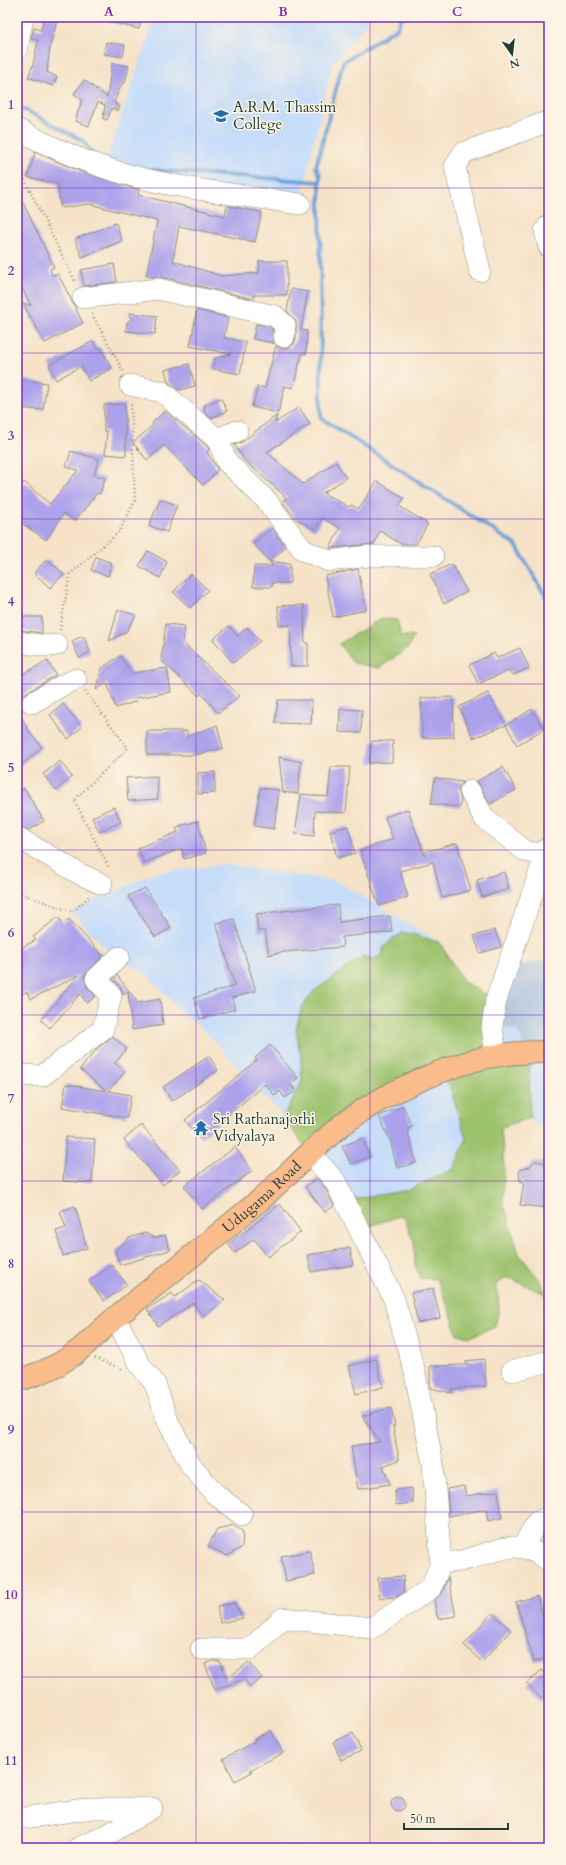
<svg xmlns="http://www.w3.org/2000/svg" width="566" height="1865" font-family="Cardo,serif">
  <rect width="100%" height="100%" fill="#fcf5e5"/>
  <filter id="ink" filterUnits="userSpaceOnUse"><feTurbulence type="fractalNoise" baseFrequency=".025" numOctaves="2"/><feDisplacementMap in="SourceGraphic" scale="8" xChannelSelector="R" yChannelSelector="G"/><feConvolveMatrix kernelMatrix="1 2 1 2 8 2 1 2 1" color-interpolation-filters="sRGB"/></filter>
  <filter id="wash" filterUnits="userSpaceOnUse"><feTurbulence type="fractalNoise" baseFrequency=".012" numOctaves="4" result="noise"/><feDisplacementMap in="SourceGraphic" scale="16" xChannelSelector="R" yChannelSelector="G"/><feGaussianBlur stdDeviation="0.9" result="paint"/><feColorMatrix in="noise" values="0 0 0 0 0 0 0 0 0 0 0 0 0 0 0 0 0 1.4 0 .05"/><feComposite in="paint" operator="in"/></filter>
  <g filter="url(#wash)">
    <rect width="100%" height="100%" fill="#f5e2c7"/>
    <path fill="#c6ddf9" d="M 155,17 L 371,17 L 332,65 L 300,204 L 104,167 Z
      M 224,864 L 336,881 L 439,942 L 429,941 L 423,936 L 372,960 L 363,956 L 313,992 L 301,1058 L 302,1082 L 283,1117 L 206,1032 L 176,1006 L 150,977 L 106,949 L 72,912 L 152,874 Z
      M 493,1028 L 517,1030 L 523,1044 L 549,1052 L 549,1128 L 531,1123 L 529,1053 L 496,1056 Z
      M 443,1080 L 450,1087 L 466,1139 L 454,1169 L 408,1190 L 348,1201 L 325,1149 L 371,1116 Z"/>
    <path fill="#b4c6de" d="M 549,959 L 549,1052 L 523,1044 L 517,1030 L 493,1028 L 507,968 Z"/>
    <path fill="#9dc36e" stroke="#5e8051" d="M 382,618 L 397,620 L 401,636 L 414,636 L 408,648 L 379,668 L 354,663 L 339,644 Z
      M 403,933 C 417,933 426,940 439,942 L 464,982 L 496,1000 L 496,1056 L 529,1053 L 530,1118 L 501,1127 L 504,1167 L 503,1202 L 519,1254 L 542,1283 L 545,1294 L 507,1277 L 497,1283 L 499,1309 L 495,1326 L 470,1337 L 457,1334 L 451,1314 L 437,1279 L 420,1278 L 415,1265 L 414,1242 L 403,1215 L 360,1229 L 345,1201 L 408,1190 L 454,1169 L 466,1139 L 450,1087 L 436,1073 L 310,1153 L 283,1117 L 302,1082 L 301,1058 L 296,1029 L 302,1007 L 313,992 L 363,956 L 372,960 L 383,955 L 383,948 L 394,938 Z"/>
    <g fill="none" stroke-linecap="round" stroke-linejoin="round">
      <path stroke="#6ba2d9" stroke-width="4" d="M 17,106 L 82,140 L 95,156
        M 150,170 L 320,182 L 321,418 L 516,545 L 549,602
        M 320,182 L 320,175 L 316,167 L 343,62 L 397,28 L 402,17"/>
    </g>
    <g id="blocks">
      <path fill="#aca1eb" d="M 44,17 L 58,17 L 50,47 L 47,72 L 57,77 L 53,86 L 28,77 L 33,65 L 38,40 L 31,39 L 32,35 L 34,28 L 41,30 Z
        M 106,17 L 142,17 L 139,29 L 106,21 Z
        M 106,42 L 125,45 L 123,57 L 104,54 Z
        M 112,63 L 129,66 L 125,83 L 123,82 L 114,102 L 120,107 L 118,111 L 112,108 L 107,120 L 103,119 L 105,105 L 98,102 L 89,126 L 75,121 L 82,100 L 74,94 L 84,80 L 107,97 Z
        M 35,152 L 82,172 L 139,190 L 138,195 L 225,216 L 227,206 L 262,212 L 255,242 L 179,226 L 173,261 L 222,276 L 259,273 L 259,261 L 287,261 L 287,295 L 254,295 L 254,299 L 161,277 L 146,276 L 157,221 L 89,204 L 61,208 L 58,184 L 28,177 Z
        M 17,190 L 54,267 L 50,269 L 52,275 L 58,274 L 83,323 L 45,343 L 23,303 L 31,306 L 17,278 Z
        M 116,223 L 122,241 L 82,257 L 75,239 Z
        M 114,264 L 117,282 L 84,286 L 81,270 Z
        M 291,289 L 308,292 L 301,330 L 307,331 L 306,354 L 302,353 L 293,388 L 285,386 L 278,413 L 252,407 L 258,386 L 265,388 L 276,346 L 283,349 L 289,348 L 294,344 L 296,338 L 296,321 L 287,311 Z
        M 197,310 L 228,318 L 224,338 L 246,342 L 240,374 L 213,369 L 215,358 L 231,354 L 190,346 Z
        M 129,313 L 157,316 L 155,334 L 126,331 L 127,322 L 132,319 Z
        M 256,324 L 269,327 L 273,330 L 274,343 L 253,339 Z
        M 93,341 L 97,348 L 100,347 L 112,368 L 89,381 L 81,366 L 56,380 L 49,365 Z
        M 189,364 L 195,386 L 179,390 L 168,382 L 165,370 Z
        M 17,379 L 47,383 L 43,410 L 17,408 Z
        M 221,398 L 227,411 L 211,418 L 204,412 L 205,405 Z
        M 125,404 L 126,456 L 105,454 L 107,431 L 104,431 L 104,405 Z
        M 299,407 L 310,424 L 267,452 L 303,484 L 336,462 L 346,478 L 323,493 L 349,507 L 351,505 L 359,509 L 377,481 L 404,498 L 399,506 L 428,524 L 416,544 L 401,544 L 380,531 L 374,544 L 330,548 L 340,528 L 322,518 L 315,530 L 295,518 L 282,501 L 287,498 L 245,461 L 234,445 L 242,442 L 277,415 L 275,423 Z
        M 165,411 L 207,446 L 209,450 L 207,452 L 218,470 L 203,485 L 164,445 L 147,460 L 133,443 L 153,425 L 152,423 Z
        M 71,451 L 99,459 L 94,475 L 105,478 L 100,494 L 97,493 L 75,521 L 64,513 L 46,540 L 17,520 L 17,489 L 24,482 L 50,504 L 78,470 L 66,467 Z
        M 160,499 L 177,505 L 167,532 L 149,526 Z
        M 272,528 L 286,547 L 269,561 L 253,543 Z
        M 148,551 L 167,562 L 160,578 L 139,566 Z
        M 96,557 L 112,563 L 108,576 L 91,570 Z
        M 45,561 L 49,561 L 64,574 L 50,588 L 34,573 Z
        M 269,561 L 290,564 L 290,583 L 272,583 L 272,587 L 253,587 L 254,566 L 273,566 Z
        M 452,564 L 467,592 L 444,604 L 430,574 Z
        M 358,569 L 366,610 L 333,617 L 325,576 Z
        M 191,574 L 208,590 L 190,608 L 173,592 Z
        M 304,605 L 305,643 L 308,643 L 308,666 L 291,666 L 290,625 L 279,626 L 278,606 Z
        M 118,610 L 136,615 L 126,632 L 109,641 Z
        M 19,617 L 42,617 L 42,633 L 19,630 Z
        M 166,624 L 185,626 L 183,643 L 240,696 L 218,713 L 201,693 L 199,696 L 161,660 Z
        M 229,626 L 237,636 L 247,627 L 260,641 L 233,663 L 213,639 Z
        M 80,637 L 84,637 L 90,652 L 79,658 L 72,641 Z
        M 520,648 L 529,668 L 513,675 L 510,670 L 478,684 L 469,665 L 494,653 L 497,658 Z
        M 120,656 L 132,673 L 167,668 L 171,692 L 136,698 L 137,701 L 116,708 L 107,683 L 96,690 L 102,668 Z
        M 47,660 L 56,675 L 26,693 L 21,697 L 20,704 L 17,706 L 17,665 L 24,674 Z
        M 488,693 L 506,725 L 473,738 L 459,707 Z
        M 453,697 L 454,737 L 422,738 L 421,698 Z
        M 278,700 L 312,700 L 311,724 L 275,723 Z
        M 63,704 L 82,727 L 68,739 L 50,715 Z
        M 17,708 L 30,733 L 42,747 L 17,769 Z
        M 340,709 L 362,710 L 361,733 L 339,732 Z
        M 532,709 L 544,729 L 517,745 L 506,725 Z
        M 217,725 L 223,748 L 195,755 L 147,755 L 147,731 L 187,731 L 187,737 Z
        M 372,741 L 393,741 L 392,762 L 369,763 Z
        M 279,757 L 301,762 L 298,794 L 283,792 Z
        M 60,761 L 72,777 L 56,790 L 43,774 Z
        M 331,767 L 350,767 L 346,813 L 315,811 L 314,836 L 295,834 L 301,794 L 328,797 Z
        M 503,767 L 516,790 L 490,804 L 477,781 Z
        M 215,772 L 215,793 L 198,794 L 198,773 Z
        M 157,776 L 158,799 L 128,801 L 126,778 Z
        M 435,778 L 463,782 L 458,790 L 461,799 L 460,807 L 431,804 Z
        M 24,788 L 44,821 L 29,830 L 17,825 L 17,793 Z
        M 260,788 L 279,790 L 274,829 L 254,826 Z
        M 114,807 L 121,822 L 99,832 L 92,817 Z
        M 408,809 L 425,856 L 425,852 L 457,843 L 471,890 L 442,898 L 433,862 L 400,871 L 408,897 L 379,906 L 360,851 L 393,839 L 385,817 Z
        M 198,821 L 206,853 L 184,859 L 182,848 L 144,863 L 138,848 L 178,832 L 176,827 Z
        M 348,826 L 355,853 L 337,858 L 330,831 Z
        M 504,872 L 509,889 L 482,897 L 477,880 Z
        M 145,888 L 171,928 L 155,937 L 128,896 Z
        M 338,905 L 339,922 L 390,916 L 392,932 L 342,937 L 343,947 L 284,952 L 269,955 L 265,931 L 258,931 L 256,914 Z
        M 58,917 L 63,923 L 69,919 L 103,956 L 84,976 L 87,987 L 96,996 L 87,1003 L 80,994 L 50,1028 L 41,1020 L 79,975 L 31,999 L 27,992 L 21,994 L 17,986 L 17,950 L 36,940 L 33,937 Z
        M 234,919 L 256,991 L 232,998 L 235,1009 L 200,1019 L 194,998 L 235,986 L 216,923 Z
        M 495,930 L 501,947 L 480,953 L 474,936 Z
        M 117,975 L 138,1003 L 160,999 L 163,1025 L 132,1030 L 128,991 L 123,995 L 120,987 L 113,979 Z
        M 112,1036 L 127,1049 L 115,1063 L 125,1072 L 108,1091 L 131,1095 L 127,1118 L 62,1107 L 66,1084 L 106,1091 L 80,1069 L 98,1048 Z
        M 270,1045 L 298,1078 L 290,1084 L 296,1091 L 285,1098 L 280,1091 L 275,1096 L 265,1084 L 201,1138 L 185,1120 L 257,1060 L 255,1058 Z
        M 209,1056 L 218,1070 L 172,1101 L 163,1087 Z
        M 403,1106 L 412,1126 L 407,1128 L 416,1163 L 397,1168 L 390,1140 L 379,1116 Z
        M 141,1125 L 180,1170 L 163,1185 L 124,1140 Z
        M 66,1137 L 95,1139 L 92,1183 L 63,1181 Z
        M 363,1138 L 369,1157 L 351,1164 L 342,1146 Z
        M 235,1147 L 252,1171 L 202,1209 L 184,1186 Z
        M 535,1161 L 549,1164 L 549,1195 L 547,1208 L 520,1205 L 524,1182 L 520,1181 L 519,1170 L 529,1167 Z
        M 317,1178 L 325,1188 L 334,1206 L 325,1212 L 305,1187 Z
        M 280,1204 L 301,1232 L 268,1257 L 254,1239 L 235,1253 L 228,1244 Z
        M 75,1206 L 87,1248 L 63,1256 L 56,1231 L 66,1228 L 60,1211 Z
        M 145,1233 L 155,1238 L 165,1235 L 170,1250 L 120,1265 L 115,1251 L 129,1238 Z
        M 350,1248 L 353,1265 L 311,1272 L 308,1255 Z
        M 112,1265 L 127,1285 L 104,1301 L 89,1281 Z
        M 199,1280 L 225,1300 L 203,1316 L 193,1303 L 158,1326 L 147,1309 L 172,1293 L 175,1297 Z
        M 433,1288 L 440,1318 L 418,1323 L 411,1293 Z
        M 376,1359 L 383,1387 L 356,1394 L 349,1366 Z
        M 484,1359 L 486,1386 L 451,1389 L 451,1393 L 430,1388 L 430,1366 L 466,1365 L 466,1361 Z
        M 391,1408 L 395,1426 L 393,1426 L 399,1460 L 383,1466 L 390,1484 L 358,1489 L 351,1446 L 380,1442 L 362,1416 Z
        M 464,1486 L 466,1496 L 498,1491 L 502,1518 L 488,1521 L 486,1509 L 449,1516 L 447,1489 Z
        M 412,1488 L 413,1503 L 396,1505 L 395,1490 Z
        M 234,1525 L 243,1532 L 242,1547 L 227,1556 L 208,1546 L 217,1529 Z
        M 310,1551 L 315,1575 L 286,1581 L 281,1556 Z
        M 403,1576 L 404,1592 L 396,1597 L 380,1598 L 378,1578 Z
        M 448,1577 L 456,1616 L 438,1619 L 434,1600 L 442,1593 Z
        M 537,1596 L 549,1634 L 549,1657 L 534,1662 L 516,1602 Z
        M 234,1603 L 243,1618 L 220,1623 L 217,1606 Z
        M 492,1613 L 511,1630 L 482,1662 L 464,1645 Z
        M 213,1661 L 220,1661 L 227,1679 L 249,1662 L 262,1678 L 250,1687 L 244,1679 L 215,1690 L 205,1664 Z
        M 542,1670 L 549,1679 L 549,1693 L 541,1699 L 527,1683 Z
        M 271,1730 L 283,1753 L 250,1770 L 252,1772 L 235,1781 L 223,1759 L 255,1741 L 254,1739 Z
        M 353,1733 L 361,1751 L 341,1760 L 333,1742 Z
        M391 1804a7 7 0 1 1 14 0a7 7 0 1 1-14 0Z"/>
    </g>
  </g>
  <g filter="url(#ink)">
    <use href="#blocks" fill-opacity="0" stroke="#8a907e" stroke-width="1"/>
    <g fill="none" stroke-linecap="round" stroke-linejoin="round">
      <g stroke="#8a907e" stroke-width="22">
        <path id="minor" d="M 17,49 L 23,17
          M 17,129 C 52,148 91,165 129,175 C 184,190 244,195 300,204
          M 549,225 L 545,231 L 549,247
          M 480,271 L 455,167 L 463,153 L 549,121
          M 83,298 L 158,289 L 275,316 L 285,325 L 284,337
          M 130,385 L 162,392 L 217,439 L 237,431
          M 217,439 L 227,462 L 267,501 L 303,550 L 329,561 L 368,556 L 433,556
          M 17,642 L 48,646 L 57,645
          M 32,703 L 63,685 L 76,679
          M 470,791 L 484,818 L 525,851 L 540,854 L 549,848
          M 17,837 L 78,873 L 102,884
          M 496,1056 L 492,1027 L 496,1000 L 548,848
          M 17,1075 L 42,1076 L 103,1029 L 111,995 L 96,979 L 119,957
          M 115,1317 L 140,1365 L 155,1384 L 169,1424 L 191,1465 L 215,1494 L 242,1515
          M 512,1371 L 549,1361
          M 523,1546 L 537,1522 L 549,1517
          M 441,1563 C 450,1562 460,1562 468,1559 C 503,1550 515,1536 549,1561
          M 201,1649 L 250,1649 L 283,1618 L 372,1628 L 431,1588 L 441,1563 L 433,1464 L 414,1369 L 394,1299 L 335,1181 L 310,1153
          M 17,1819 L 92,1808 L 152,1808 L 107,1835 L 78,1848"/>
      </g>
      <g stroke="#8a907e" stroke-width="24">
        <g id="major">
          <path id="s1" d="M 17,1380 C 37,1375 61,1365 78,1351 C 94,1338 109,1322 126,1309 C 171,1273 216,1237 260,1200 C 288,1175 314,1147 343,1124 C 387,1091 465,1055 520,1053 C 530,1052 539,1052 549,1052"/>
        </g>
      </g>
      <path stroke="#8a907e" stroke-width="2.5" stroke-dasharray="1 3" stroke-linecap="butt" d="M 17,165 L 76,283
        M 92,314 L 123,371
        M 60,630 L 70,574 L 119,532 L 135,501 L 131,402
        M 85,691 L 128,748 L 74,800 L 109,868
        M 17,892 L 72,912 L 90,896
        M 95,1358 L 124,1370"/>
      <use href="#minor" stroke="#fff" stroke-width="21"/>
      <use href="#major" stroke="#f9bc8a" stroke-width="22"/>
    </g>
  </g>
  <path fill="none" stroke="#7b2cbf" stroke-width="1" stroke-opacity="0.55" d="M 196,17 L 196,1848M 370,17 L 370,1848M 17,188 L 549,188M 17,353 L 549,353M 17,519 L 549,519M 17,684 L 549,684M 17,850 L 549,850M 17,1015 L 549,1015M 17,1181 L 549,1181M 17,1346 L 549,1346M 17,1512 L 549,1512M 17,1677 L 549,1677"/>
  <defs>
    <g id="school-bare" transform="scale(1.2)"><path d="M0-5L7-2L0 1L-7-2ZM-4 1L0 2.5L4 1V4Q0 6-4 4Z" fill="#1f6fb2" stroke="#fcf5e5" stroke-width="2.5" paint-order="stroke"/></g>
    <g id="temple-bare" transform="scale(1.2)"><path d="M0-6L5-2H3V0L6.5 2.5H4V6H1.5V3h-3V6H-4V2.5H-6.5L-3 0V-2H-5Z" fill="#1f6fb2" stroke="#fcf5e5" stroke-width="2.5" paint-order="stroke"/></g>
  </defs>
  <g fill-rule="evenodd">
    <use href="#school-bare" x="221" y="116"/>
    <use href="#temple-bare" x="201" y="1128"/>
  </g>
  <g text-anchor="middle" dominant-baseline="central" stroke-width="3" stroke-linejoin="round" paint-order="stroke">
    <g font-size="15" fill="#1f3d34" stroke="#fcf5e5" text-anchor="start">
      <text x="233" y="107">A.R.M. Thassim<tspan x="233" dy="17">College</tspan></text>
      <text x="213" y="1119">Sri Rathanajothi<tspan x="213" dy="17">Vidyalaya</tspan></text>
    </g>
    <g font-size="15" fill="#1f3d34" stroke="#fcf5e5">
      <text stroke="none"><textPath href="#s1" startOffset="308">Udugama Road</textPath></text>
    </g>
  </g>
  <rect width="566" height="1865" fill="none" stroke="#fcf5e5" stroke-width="44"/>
  <g transform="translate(512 54) rotate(165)" stroke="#fcf5e5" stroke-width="3" paint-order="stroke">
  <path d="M0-3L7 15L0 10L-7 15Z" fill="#1f3d34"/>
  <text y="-6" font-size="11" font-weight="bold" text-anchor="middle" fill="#1f3d34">N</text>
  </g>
  <path d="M404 1823v6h104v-6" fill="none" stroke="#1f3d34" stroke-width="2"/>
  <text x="410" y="1823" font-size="12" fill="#1f3d34" stroke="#fcf5e5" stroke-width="3" paint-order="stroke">50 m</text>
  <rect x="22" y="22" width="522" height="1821" fill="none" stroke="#7b2cbf" stroke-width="1.5"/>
  <g font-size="13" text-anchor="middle" font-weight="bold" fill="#7b2cbf">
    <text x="109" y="16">A</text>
    <text x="283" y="16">B</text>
    <text x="457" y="16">C</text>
    <text x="11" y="109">1</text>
    <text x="11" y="275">2</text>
    <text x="11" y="440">3</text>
    <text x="11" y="606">4</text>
    <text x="11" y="772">5</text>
    <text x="11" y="937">6</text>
    <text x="11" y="1103">7</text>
    <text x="11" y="1268">8</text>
    <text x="11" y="1434">9</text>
    <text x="11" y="1599">10</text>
    <text x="11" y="1765">11</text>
  </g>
</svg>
